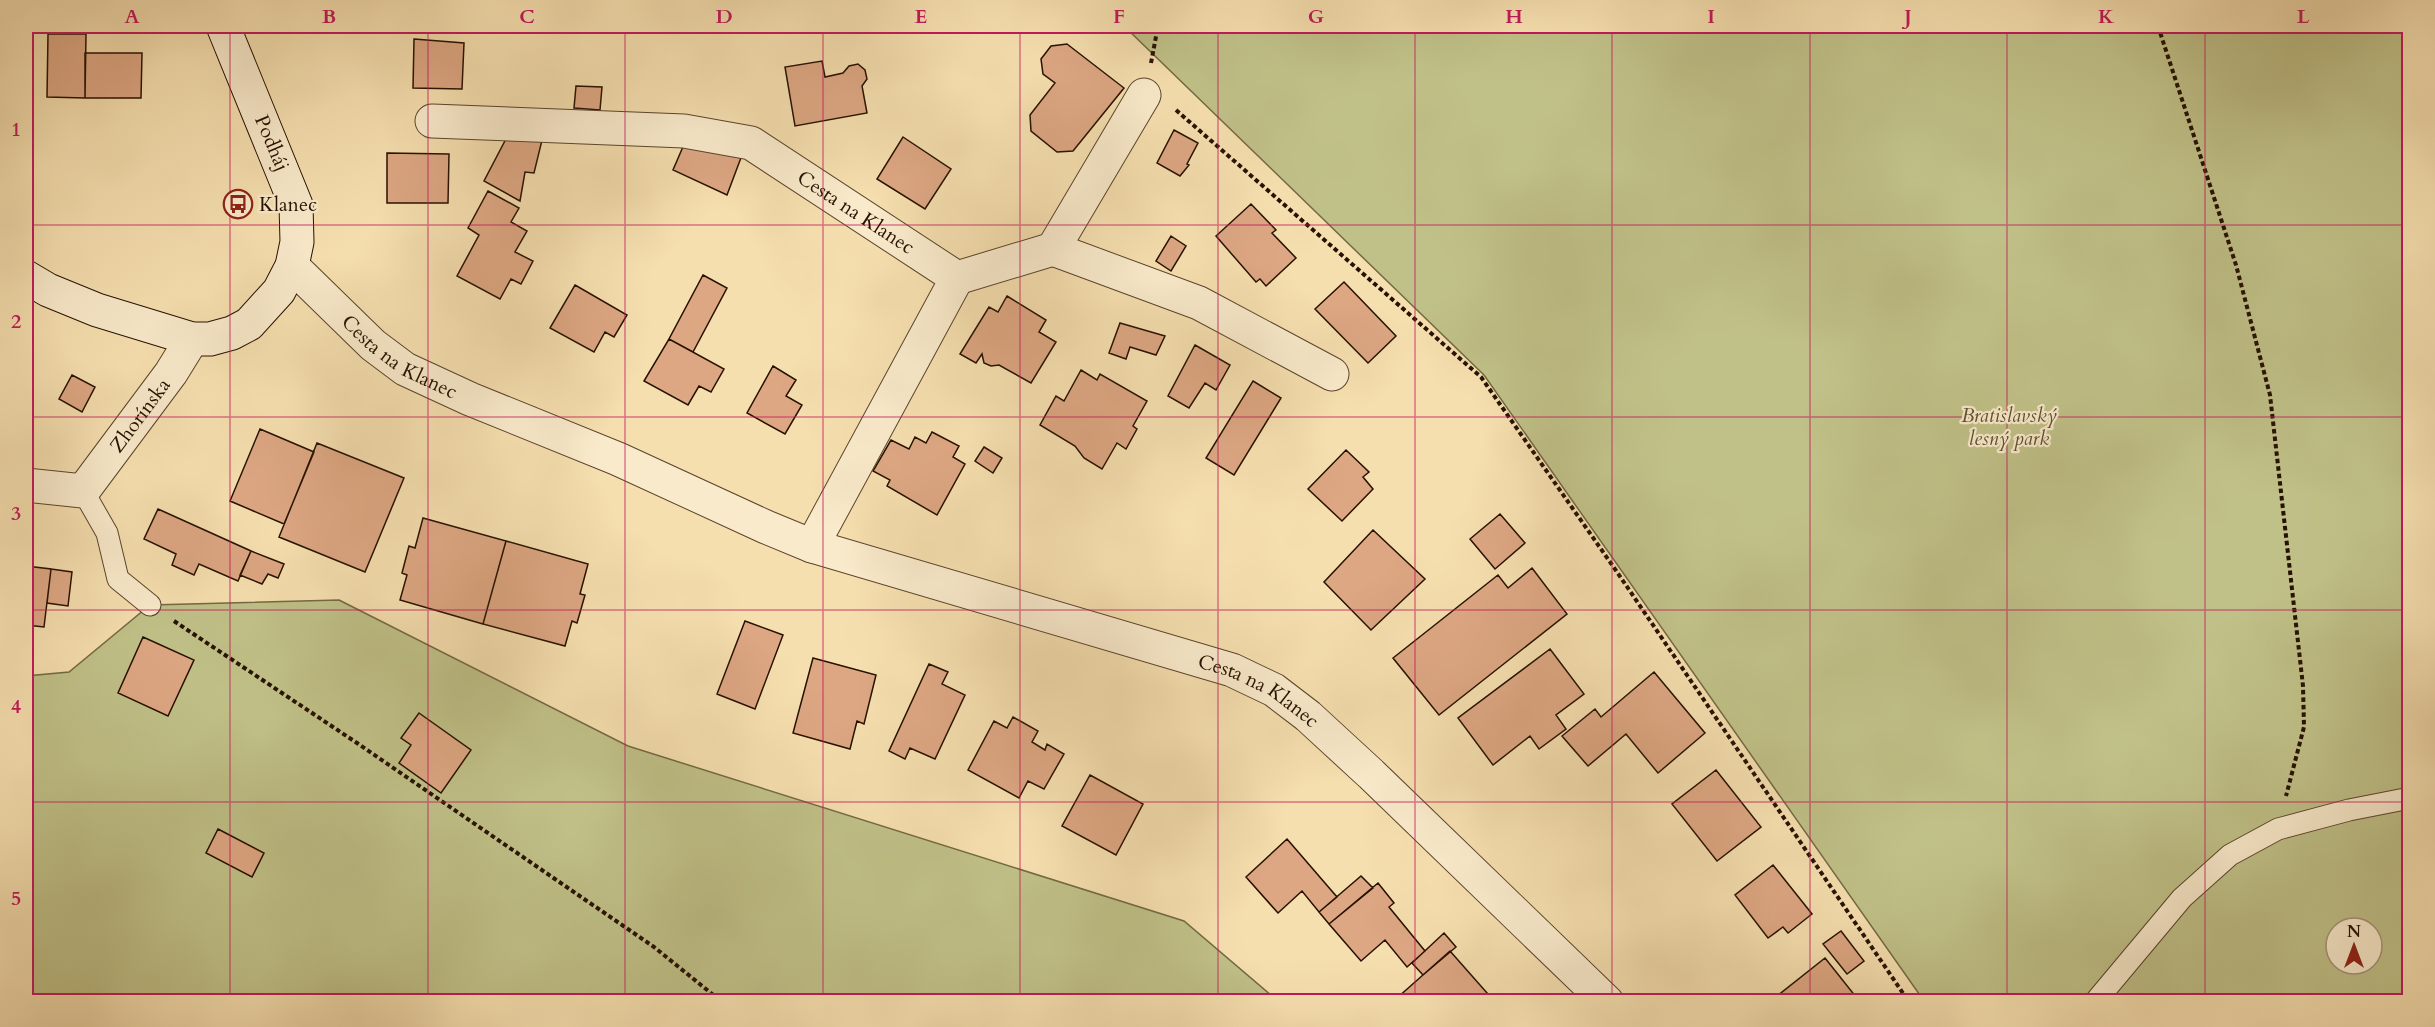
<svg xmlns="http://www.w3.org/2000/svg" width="2435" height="1027" font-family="Cardo,serif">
  <rect width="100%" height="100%" fill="#f6dfaf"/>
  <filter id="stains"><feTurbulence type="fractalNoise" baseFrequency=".00333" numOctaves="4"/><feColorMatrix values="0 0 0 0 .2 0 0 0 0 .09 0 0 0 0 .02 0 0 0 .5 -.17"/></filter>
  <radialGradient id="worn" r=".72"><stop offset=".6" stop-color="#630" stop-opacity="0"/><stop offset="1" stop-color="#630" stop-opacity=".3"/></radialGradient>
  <path fill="#c0c188" stroke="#736944" stroke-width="1.5" fill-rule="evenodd" d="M 1124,26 L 2409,26 L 2409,1001 L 1924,1001 L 1484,375 ZM 2336,928 L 2372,928 L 2372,964 L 2336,964 Z
    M 339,600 L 628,746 L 1184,921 L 1278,1001 L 26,1002 L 26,676 L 69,672 L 150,605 Z"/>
  <path fill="#dda783" stroke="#261101" stroke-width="1.5" d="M 48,34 L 86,34 L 85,98 L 47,97 Z
    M 414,39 L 464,43 L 462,89 L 413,88 Z
    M 1067,44 L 1124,88 L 1073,151 L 1057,152 L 1031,131 L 1030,115 L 1055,83 L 1043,74 L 1041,59 L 1051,46 Z
    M 85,53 L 142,53 L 141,98 L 85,98 Z
    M 822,61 L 825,77 L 843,73 L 849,66 L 858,64 L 865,70 L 867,79 L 862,86 L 867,113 L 795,126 L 785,67 Z
    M 576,86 L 602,87 L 600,110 L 574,108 Z
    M 1174,130 L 1198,143 L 1187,164 L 1189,165 L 1180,176 L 1157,163 Z
    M 508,135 L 543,136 L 534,173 L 525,172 L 520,201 L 484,181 Z
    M 903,137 L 951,169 L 925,209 L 877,179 Z
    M 685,142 L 742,155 L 727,195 L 673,170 Z
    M 387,153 L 449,154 L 448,203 L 387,203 Z
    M 488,191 L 519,208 L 511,222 L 527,231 L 515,252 L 533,261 L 521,284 L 511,279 L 500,299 L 457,276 L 479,235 L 468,228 Z
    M 1251,204 L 1276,230 L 1272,233 L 1296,258 L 1266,286 L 1260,279 L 1256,282 L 1216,236 Z
    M 1171,236 L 1186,246 L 1171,271 L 1156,261 Z
    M 703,275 L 727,288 L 693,352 L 669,339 Z
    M 1344,282 L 1396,336 L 1368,363 L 1315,309 Z
    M 575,285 L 627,315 L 614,337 L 605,332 L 594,352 L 550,328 Z
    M 1007,296 L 1046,320 L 1039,332 L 1056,342 L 1031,383 L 999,365 L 991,366 L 984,363 L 982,354 L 976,363 L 960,354 L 989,307 L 998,312 Z
    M 1120,323 L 1165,336 L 1156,355 L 1130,347 L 1126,359 L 1109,353 Z
    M 669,339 L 724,369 L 711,392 L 699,386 L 688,405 L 644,381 Z
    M 1195,345 L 1230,365 L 1216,390 L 1205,383 L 1189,408 L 1168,396 Z
    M 773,366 L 796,380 L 786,396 L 802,405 L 785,434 L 747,413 Z
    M 1081,370 L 1097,380 L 1100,374 L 1147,401 L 1133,426 L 1137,429 L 1126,449 L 1117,443 L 1102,469 L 1084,458 L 1075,446 L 1040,425 L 1056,396 L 1064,401 Z
    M 72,375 L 95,387 L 82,412 L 59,399 Z
    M 1253,381 L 1281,398 L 1234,475 L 1206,458 Z
    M 260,429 L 314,452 L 284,524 L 230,501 Z
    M 932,432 L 959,446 L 953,457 L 965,464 L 937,515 L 887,486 L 890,480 L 873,471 L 891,440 L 909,449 L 915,437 L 926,443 Z
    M 317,443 L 404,478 L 365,572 L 279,537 Z
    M 984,447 L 1002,458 L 993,473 L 975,461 Z
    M 1346,450 L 1369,472 L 1363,477 L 1373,489 L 1342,521 L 1308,489 Z
    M 158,509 L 251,551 L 238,581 L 199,564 L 194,575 L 172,565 L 176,554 L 144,539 Z
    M 1500,514 L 1525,543 L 1495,569 L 1470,539 Z
    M 423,518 L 506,541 L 483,624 L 400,600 L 407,575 L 402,573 L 409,546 L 415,548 Z
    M 1373,530 L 1425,579 L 1371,630 L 1324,582 Z
    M 506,541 L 588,564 L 580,594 L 585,595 L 577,623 L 572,621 L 565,646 L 483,624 Z
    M 251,551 L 284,564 L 278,578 L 268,574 L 262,584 L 240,575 Z
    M 26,566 L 51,569 L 44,627 L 26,625 Z
    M 1532,568 L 1567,614 L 1439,715 L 1393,658 L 1498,575 L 1508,588 Z
    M 51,569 L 72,572 L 68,606 L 47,603 Z
    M 745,621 L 783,635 L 755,709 L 717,694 Z
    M 143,637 L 194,660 L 168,716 L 118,693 Z
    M 1550,649 L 1584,694 L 1556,715 L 1566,729 L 1539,749 L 1530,736 L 1493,765 L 1458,718 Z
    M 813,658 L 876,675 L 864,724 L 857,721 L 850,749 L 793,733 Z
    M 929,664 L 948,672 L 942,684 L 965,695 L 935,759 L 910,748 L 905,759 L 889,751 Z
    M 1654,672 L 1705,733 L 1658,773 L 1626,734 L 1588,766 L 1562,736 L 1595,709 L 1601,717 Z
    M 419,713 L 471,750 L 441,793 L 399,763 L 411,745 L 401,738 Z
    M 1013,717 L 1038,731 L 1032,742 L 1045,750 L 1047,744 L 1064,754 L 1044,789 L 1028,781 L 1019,798 L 968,770 L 994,721 L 1007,728 Z
    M 1716,770 L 1761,827 L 1717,861 L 1672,804 Z
    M 1090,775 L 1143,804 L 1116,855 L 1062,826 Z
    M 218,829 L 264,853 L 252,877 L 206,853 Z
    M 1287,839 L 1337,897 L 1319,912 L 1302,891 L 1278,913 L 1246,877 Z
    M 1773,865 L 1812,914 L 1788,933 L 1783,927 L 1768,938 L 1735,895 Z
    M 1361,876 L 1373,888 L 1329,924 L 1319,912 Z
    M 1378,883 L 1394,903 L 1389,907 L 1425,951 L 1407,967 L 1385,940 L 1361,961 L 1329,924 Z
    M 1841,931 L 1864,961 L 1847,974 L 1823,944 Z
    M 1444,933 L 1456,947 L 1423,975 L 1412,963 Z
    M 1450,951 L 1495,1002 L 1461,1002 L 1456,996 L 1450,1002 L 1401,1002 L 1397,998 Z
    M 1825,958 L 1860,1002 L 1781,1002 L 1777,996 Z"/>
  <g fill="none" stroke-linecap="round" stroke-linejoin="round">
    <g stroke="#5a442c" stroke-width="23">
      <path id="lane" d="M 83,491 L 107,533 L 118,579 L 150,605
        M 2095,1002 L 2182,898 L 2230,855 L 2278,829 L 2349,810 L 2410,798"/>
    </g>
    <g stroke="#5a442c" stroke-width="35">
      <g id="street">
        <path id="s1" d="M 432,121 L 684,131 L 751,143 L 957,278"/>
        <path d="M 1053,249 L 1199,303 L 1332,374"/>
        <path id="s2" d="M 292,266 L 373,345 L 405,369 L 470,399 L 618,459 L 766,527 L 812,546 L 1232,670 L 1274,690 L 1308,716 L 1371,774 L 1607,1002"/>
        <path id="s3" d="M 26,485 L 83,491 L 171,373 L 192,339"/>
        <path d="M 812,546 L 957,278 L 1053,249 L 1144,95"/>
      </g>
    </g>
    <g stroke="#261101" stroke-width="35">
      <path id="secondary" d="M 26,277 L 48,290 L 97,310 L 192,339 L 210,339 L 232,333 L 249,324 L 279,291 L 292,266 L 297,242 L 296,205 L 223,26"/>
    </g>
    <path stroke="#261101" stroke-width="4" stroke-dasharray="4.5 3" stroke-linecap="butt" d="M 2158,26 L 2236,265 L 2270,395 L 2303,686 L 2304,727 L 2286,796
      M 1151,63 L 1158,26
      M 1176,110 L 1481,377 L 1617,572 L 1909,1002
      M 174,621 L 357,743 L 654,947 L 722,1002"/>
    <use href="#lane" stroke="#f9eacb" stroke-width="21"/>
    <use href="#street" stroke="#f9eacb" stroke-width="33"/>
    <use href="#secondary" stroke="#f9eacb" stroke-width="33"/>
  </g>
  <path fill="none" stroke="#c2185b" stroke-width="1.5" stroke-opacity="0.55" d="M 230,26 L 230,1002M 428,26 L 428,1002M 625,26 L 625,1002M 823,26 L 823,1002M 1020,26 L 1020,1002M 1218,26 L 1218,1002M 1415,26 L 1415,1002M 1612,26 L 1612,1002M 1810,26 L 1810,1002M 2007,26 L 2007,1002M 2205,26 L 2205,1002M 26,225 L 2410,225M 26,417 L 2410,417M 26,610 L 2410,610M 26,802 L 2410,802"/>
  <defs>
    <g id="bus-ring" transform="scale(1.5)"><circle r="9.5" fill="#f9eacb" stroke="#8f2418" stroke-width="1.5"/><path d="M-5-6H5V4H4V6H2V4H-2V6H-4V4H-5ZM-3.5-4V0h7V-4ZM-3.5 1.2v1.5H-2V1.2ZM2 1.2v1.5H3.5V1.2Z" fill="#8f2418"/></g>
  </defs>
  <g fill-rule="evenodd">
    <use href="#bus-ring" x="238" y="204"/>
  </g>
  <g text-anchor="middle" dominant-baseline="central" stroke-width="4.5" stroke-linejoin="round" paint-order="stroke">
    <g font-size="20" fill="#261101" stroke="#f9eacb">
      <text transform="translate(272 143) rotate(67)">Podháj</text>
      <text stroke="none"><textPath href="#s1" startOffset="446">Cesta na Klanec</textPath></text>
      <text stroke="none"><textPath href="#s2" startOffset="142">Cesta na Klanec</textPath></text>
      <text stroke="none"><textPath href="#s3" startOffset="152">Zhorínska</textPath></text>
      <text stroke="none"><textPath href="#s2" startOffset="1068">Cesta na Klanec</textPath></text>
    </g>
    <g font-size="20" fill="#261101" stroke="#f9eacb" text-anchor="start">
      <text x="259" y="204">Klanec</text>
    </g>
    <g font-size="20" font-style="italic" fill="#5c4f30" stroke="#f9eacb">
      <text x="2009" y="415">Bratislavský<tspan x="2009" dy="23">lesný park</tspan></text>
    </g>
  </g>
  <rect width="2435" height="1027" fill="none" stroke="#f6dfaf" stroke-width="66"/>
  <g transform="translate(2354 946)"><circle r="28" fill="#f9eacb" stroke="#a5937a" stroke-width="1.5"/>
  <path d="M0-4.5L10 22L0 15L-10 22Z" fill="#8f2418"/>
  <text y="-9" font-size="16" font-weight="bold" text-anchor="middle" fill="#261101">N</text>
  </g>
  <rect x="33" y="33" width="2369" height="961" fill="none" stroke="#c2185b" stroke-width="2"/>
  <g font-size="20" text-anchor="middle" font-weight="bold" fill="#c2185b">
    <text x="132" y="23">A</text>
    <text x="329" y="23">B</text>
    <text x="527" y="23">C</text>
    <text x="724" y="23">D</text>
    <text x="921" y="23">E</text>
    <text x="1119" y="23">F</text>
    <text x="1316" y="23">G</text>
    <text x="1514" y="23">H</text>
    <text x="1711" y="23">I</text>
    <text x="1908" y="23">J</text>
    <text x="2106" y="23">K</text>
    <text x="2303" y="23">L</text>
    <text x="16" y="136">1</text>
    <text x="16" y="328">2</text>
    <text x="16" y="520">3</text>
    <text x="16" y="713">4</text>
    <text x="16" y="905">5</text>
  </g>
  <rect width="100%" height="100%" filter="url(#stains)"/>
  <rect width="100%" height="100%" fill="url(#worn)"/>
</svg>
